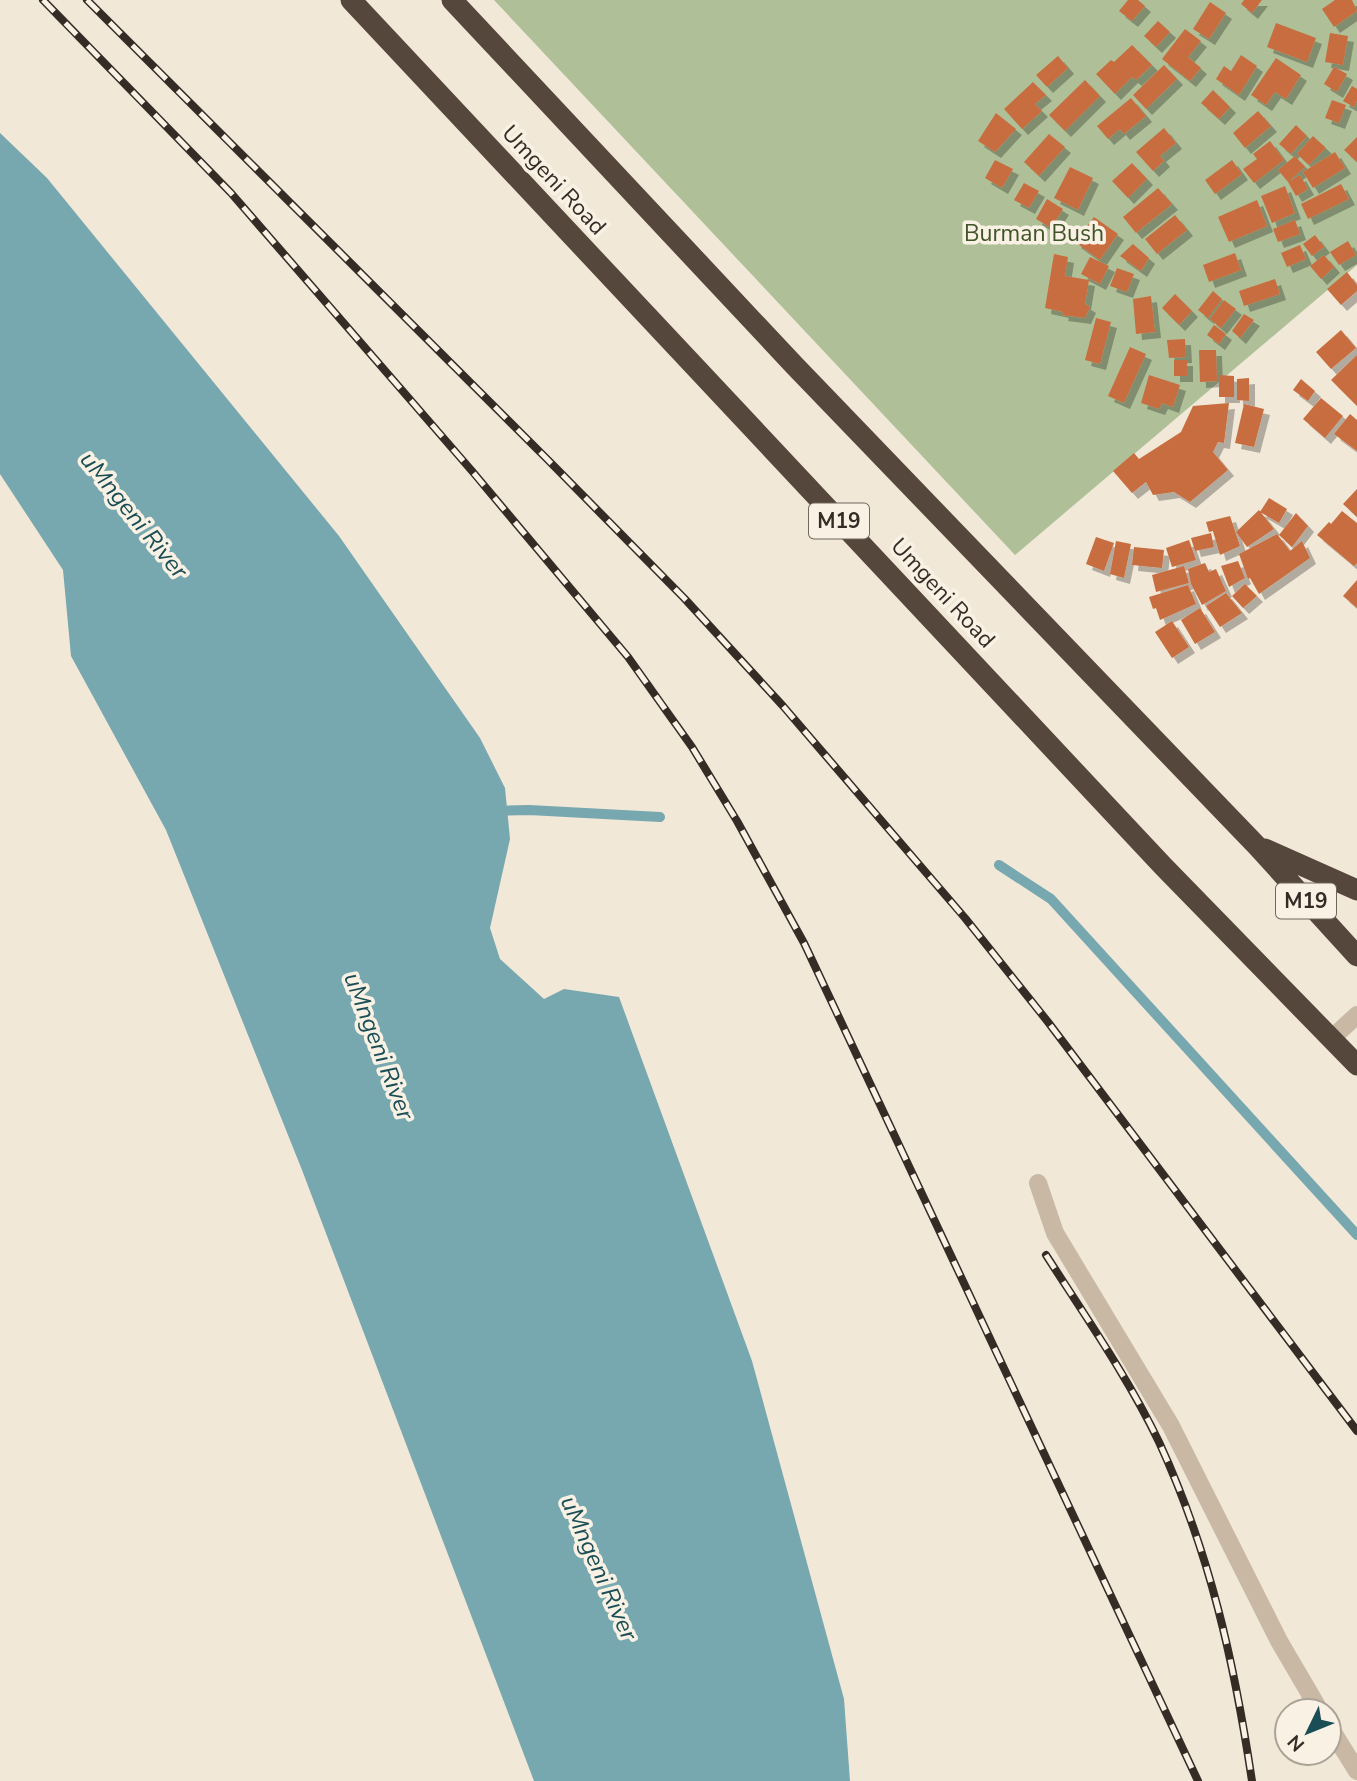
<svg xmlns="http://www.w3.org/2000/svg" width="1357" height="1781" font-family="'Nunito Sans',sans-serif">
  <defs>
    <filter id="shadow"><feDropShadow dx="6" dy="6" stdDeviation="0" flood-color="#0004"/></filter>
  </defs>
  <rect width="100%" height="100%" fill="#f1e8d8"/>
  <path fill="#afc098" d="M 494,0 L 1357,0 L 1357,265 L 1015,555 Z"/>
  <path fill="#77a7af" d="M 0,133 L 47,178 L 339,536 L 480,738 L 505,788 L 510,839 L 490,928 L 500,959 L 544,999 L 564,989 L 619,997 L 752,1361 L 844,1699 L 850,1781 L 534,1781 L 302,1170 L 166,830 L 71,656 L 63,570 L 0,474 Z"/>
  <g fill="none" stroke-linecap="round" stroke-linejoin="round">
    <path stroke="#77a7af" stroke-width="10" d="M 495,811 L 529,810 L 660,817
      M 999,865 L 1051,899 L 1357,1235"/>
  </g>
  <path fill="#c86d3f" filter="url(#shadow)" d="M 1128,0 L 1138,0 L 1145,6 L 1132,21 L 1119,11 Z
    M 1244,0 L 1262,0 L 1252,13 L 1241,4 Z
    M 1335,0 L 1352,0 L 1357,11 L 1334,27 L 1322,9 Z
    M 1210,2 L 1226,13 L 1209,39 L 1193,29 Z
    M 1158,21 L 1170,32 L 1156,47 L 1144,36 Z
    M 1276,23 L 1316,38 L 1307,62 L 1267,47 Z
    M 1185,29 L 1201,41 L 1188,57 L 1201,68 L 1190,81 L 1162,59 Z
    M 1330,33 L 1348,36 L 1343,65 L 1325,62 Z
    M 1132,45 L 1152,65 L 1136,80 L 1132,77 L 1115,94 L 1096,74 L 1111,60 L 1114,62 Z
    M 1241,55 L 1257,66 L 1239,95 L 1216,79 L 1224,66 L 1231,71 Z
    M 1058,56 L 1068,68 L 1047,87 L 1036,75 Z
    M 1276,58 L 1301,75 L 1286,99 L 1275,92 L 1266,105 L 1251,95 Z
    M 1164,65 L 1177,79 L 1146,109 L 1133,95 Z
    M 1334,67 L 1347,74 L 1337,92 L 1324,84 Z
    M 1085,80 L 1100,96 L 1065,131 L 1049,115 Z
    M 1033,82 L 1046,95 L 1035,104 L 1042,111 L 1022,129 L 1004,109 Z
    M 1352,86 L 1357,89 L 1357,101 L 1354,107 L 1343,101 Z
    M 1213,90 L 1230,107 L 1219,119 L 1201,103 Z
    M 1131,98 L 1146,116 L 1124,134 L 1120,129 L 1108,139 L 1097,126 Z
    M 1332,100 L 1346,105 L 1339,123 L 1325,118 Z
    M 1258,111 L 1271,126 L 1245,148 L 1233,133 Z
    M 996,113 L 1016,129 L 995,152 L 978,141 Z
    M 1296,125 L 1307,136 L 1291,154 L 1279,144 Z
    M 1164,128 L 1176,143 L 1160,156 L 1164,161 L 1153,171 L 1136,152 Z
    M 1049,134 L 1065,147 L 1039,176 L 1024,162 Z
    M 1313,136 L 1326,148 L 1309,165 L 1297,154 Z
    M 1357,137 L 1357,162 L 1344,150 Z
    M 1270,141 L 1284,160 L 1254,183 L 1243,169 L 1257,159 L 1253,154 Z
    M 1335,152 L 1345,168 L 1313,188 L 1303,172 Z
    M 1295,156 L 1305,167 L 1288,182 L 1278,170 Z
    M 995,160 L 1013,169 L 1002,188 L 985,178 Z
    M 1232,160 L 1242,174 L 1215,194 L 1205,180 Z
    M 1132,163 L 1147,179 L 1128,198 L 1112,181 Z
    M 1070,167 L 1093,178 L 1078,210 L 1054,198 Z
    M 1300,175 L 1308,189 L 1296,196 L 1288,182 Z
    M 1024,183 L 1039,191 L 1029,208 L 1014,200 Z
    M 1341,184 L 1349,199 L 1308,219 L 1301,204 Z
    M 1285,186 L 1295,213 L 1272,223 L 1261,196 Z
    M 1158,188 L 1172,204 L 1136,233 L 1123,217 Z
    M 1047,199 L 1063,209 L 1051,228 L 1036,219 Z
    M 1257,200 L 1267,226 L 1229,242 L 1218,217 Z
    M 1175,215 L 1187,230 L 1157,254 L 1145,239 Z
    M 1094,217 L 1118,234 L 1100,260 L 1075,242 Z
    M 1295,220 L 1300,234 L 1278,242 L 1273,229 Z
    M 1315,235 L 1324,247 L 1312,256 L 1303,244 Z
    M 1348,241 L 1356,255 L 1339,265 L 1330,252 Z
    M 1133,244 L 1149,258 L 1141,271 L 1120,256 Z
    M 1300,245 L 1306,259 L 1287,267 L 1281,253 Z
    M 1235,253 L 1241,270 L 1209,282 L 1203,265 Z
    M 1054,254 L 1068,257 L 1065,276 L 1089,280 L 1085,304 L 1090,307 L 1085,318 L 1062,315 L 1063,312 L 1045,308 Z
    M 1324,255 L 1334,267 L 1321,279 L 1310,266 Z
    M 1090,257 L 1109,266 L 1100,284 L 1081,274 Z
    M 1117,268 L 1134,274 L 1127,292 L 1110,286 Z
    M 1347,272 L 1357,285 L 1357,291 L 1341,305 L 1327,289 Z
    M 1275,279 L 1280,294 L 1244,306 L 1239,291 Z
    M 1213,291 L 1222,299 L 1208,318 L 1198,310 Z
    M 1175,294 L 1192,311 L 1179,325 L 1162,308 Z
    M 1151,296 L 1155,332 L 1136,334 L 1133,299 Z
    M 1224,300 L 1236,309 L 1221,328 L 1210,319 Z
    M 1244,314 L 1254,320 L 1240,338 L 1232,331 Z
    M 1096,318 L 1111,322 L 1100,364 L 1085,360 Z
    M 1214,325 L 1226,334 L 1219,344 L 1207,335 Z
    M 1341,330 L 1356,348 L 1331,369 L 1316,352 Z
    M 1185,339 L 1186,357 L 1169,358 L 1167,340 Z
    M 1130,347 L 1146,354 L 1124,403 L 1108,396 Z
    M 1199,350 L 1216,350 L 1217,381 L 1200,382 Z
    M 1357,355 L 1357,406 L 1331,380 Z
    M 1174,360 L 1187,360 L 1187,376 L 1174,376 Z
    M 1149,375 L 1180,385 L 1173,407 L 1162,403 L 1159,409 L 1141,403 Z
    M 1219,375 L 1234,376 L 1234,397 L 1219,397 Z
    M 1249,378 L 1249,401 L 1237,400 L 1237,379 Z
    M 1301,379 L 1315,391 L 1308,401 L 1293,390 Z
    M 1321,398 L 1343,416 L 1325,438 L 1303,419 Z
    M 1229,403 L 1224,443 L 1218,442 L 1213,452 L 1228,470 L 1190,502 L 1174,492 L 1153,495 L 1146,482 L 1132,493 L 1113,471 L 1134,453 L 1139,459 L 1181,432 L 1193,406 Z
    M 1244,404 L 1264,409 L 1254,447 L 1235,443 Z
    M 1350,414 L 1357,420 L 1357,451 L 1334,434 Z
    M 1357,489 L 1357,517 L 1343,504 Z
    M 1269,498 L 1287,509 L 1279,523 L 1260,512 Z
    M 1259,510 L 1274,529 L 1247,547 L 1236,532 Z
    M 1342,511 L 1357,523 L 1357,563 L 1354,566 L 1317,535 L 1329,522 L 1331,524 Z
    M 1296,513 L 1308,526 L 1292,547 L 1279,535 Z
    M 1230,516 L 1240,546 L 1220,555 L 1213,531 L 1209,532 L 1206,522 Z
    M 1211,533 L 1214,547 L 1195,551 L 1191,538 Z
    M 1277,534 L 1290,551 L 1302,541 L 1310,558 L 1259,594 L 1250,578 L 1248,579 L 1239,554 Z
    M 1096,537 L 1114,543 L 1104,571 L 1086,564 Z
    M 1189,540 L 1196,560 L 1172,567 L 1166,548 Z
    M 1116,541 L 1131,544 L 1124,578 L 1110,574 Z
    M 1134,547 L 1164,550 L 1162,568 L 1132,565 Z
    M 1238,561 L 1245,578 L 1229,587 L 1221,566 Z
    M 1205,563 L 1209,572 L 1216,569 L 1226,591 L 1202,605 L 1191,584 L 1188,569 Z
    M 1184,566 L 1189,583 L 1156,592 L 1152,575 Z
    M 1357,580 L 1357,608 L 1343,596 Z
    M 1245,584 L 1257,596 L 1243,608 L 1232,596 Z
    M 1188,585 L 1196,604 L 1160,620 L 1156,608 L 1153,609 L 1149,597 Z
    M 1226,593 L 1242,613 L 1220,627 L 1206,606 Z
    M 1200,608 L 1215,632 L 1195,644 L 1181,620 Z
    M 1172,621 L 1189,647 L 1172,658 L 1155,632 Z"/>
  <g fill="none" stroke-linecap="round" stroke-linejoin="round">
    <path stroke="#c9b9a4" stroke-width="18" d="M 1331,1039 L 1357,1015
      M 1038,1183 L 1055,1233 L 1171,1426 L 1279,1641 L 1320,1711
      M 1329,1726 L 1357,1771"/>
    <path stroke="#56473d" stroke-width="21" d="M 351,0 L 1163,866 L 1357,1065
      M 452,0 L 794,365 L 1257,846 L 1357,956
      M 1265,849 L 1357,890"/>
    <g stroke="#352c26" stroke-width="8">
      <path id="rail" d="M 43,0 L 231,193 L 472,471 L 628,657 L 692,747 L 737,821 L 804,943 L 1198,1781
        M 87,0 L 548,460 L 684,598 L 783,706 L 965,918 L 1048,1022 L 1357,1431
        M 1046,1255 C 1085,1316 1128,1377 1159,1442 C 1210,1553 1234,1661 1252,1781"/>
    </g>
    <use href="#rail" stroke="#f9f2e4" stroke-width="5" stroke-dasharray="16" stroke-linecap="butt"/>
  </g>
  <g text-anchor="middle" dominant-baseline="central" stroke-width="7" stroke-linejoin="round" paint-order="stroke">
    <g fill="#f9f2e4" stroke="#70675f" stroke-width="2">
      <rect x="809" y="503.5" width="60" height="35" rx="5"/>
      <rect x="1276" y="883.5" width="60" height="35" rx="5"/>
    </g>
    <g font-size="21" font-weight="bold" fill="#352c26">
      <text x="839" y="521">M19</text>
      <text x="1306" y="901">M19</text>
    </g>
    <g font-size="23" fill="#352c26" stroke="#f9f2e4">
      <text transform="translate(554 180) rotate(47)">Umgeni Road</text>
      <text transform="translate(943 593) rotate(47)">Umgeni Road</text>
    </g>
    <g font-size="23" fill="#405329" stroke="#f9f2e4">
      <text x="1034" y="233">Burman Bush</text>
    </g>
    <g font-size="24" font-style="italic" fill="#1b4d56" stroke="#f9f2e4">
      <text transform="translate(134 515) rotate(51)">uMngeni River</text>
      <text transform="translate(379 1046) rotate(69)">uMngeni River</text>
      <text transform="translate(599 1568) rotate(66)">uMngeni River</text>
    </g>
  </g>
  <g transform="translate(1308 1732) rotate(227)"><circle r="33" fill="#f9f2e4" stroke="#aba398" stroke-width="2"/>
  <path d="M0-5L12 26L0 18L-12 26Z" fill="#1b4d56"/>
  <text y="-10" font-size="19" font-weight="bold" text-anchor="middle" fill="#352c26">N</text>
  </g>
</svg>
